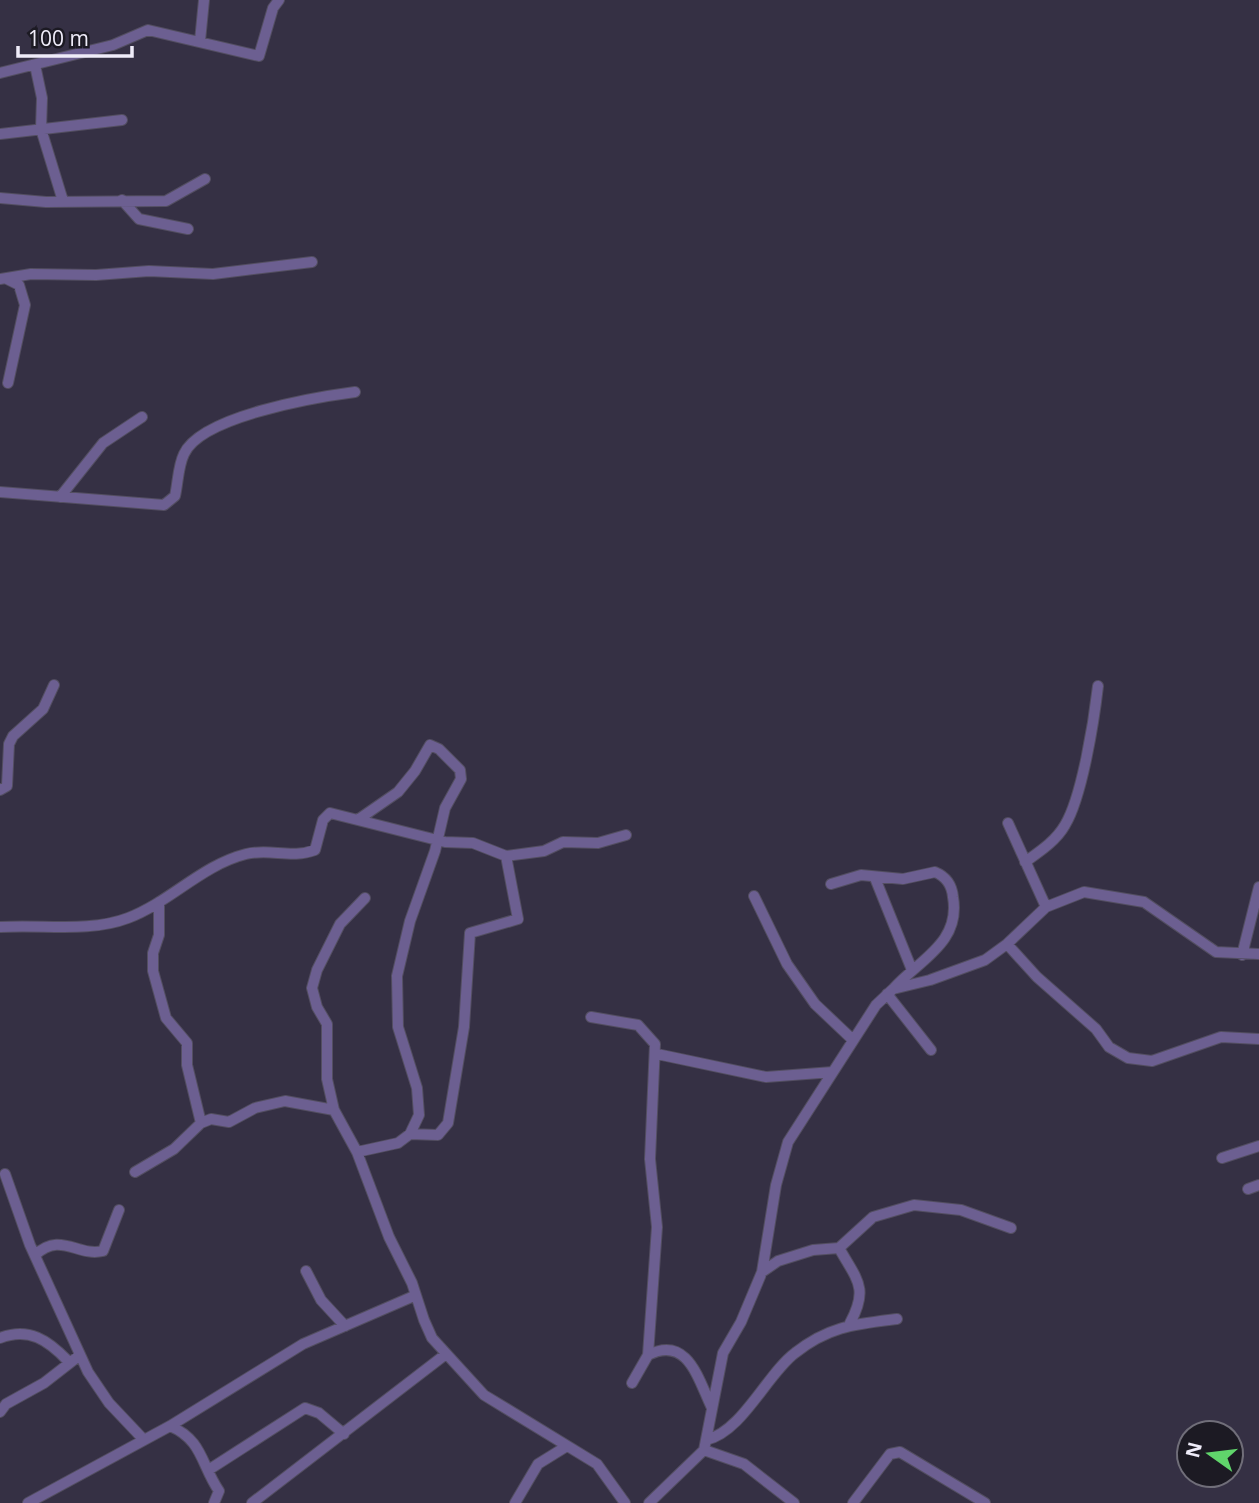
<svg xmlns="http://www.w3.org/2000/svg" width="1259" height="1503" font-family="'Open Sans',sans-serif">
  <rect width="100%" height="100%" fill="#353044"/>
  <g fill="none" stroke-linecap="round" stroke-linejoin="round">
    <g stroke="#534e61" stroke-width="12">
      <path id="minor" d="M 200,41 L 204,0
        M 35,65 L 42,98 L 41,129 L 63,201
        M 0,73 L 113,45 L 148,30 L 259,56 L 273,8 L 279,0
        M 0,134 L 122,120
        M 0,198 L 46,202 L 166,201 L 205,179
        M 122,200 L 139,219 L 188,229
        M 0,279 L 31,274 L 96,275 L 149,271 L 213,274 L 312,262
        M 7,279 L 19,285 L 25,305 L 8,383
        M 0,492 L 164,505 L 175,496 C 178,483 178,466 184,454 C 201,416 317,397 355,392
        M 60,497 L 103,443 L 142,417
        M 0,790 L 7,786 L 9,744 L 13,736 L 43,709 L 54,685
        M 1008,823 L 1046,907
        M 506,856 L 544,851 L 563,842 L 598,843 L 626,835
        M 1025,862 C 1039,852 1056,841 1065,825 C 1082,797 1094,721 1098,686
        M 875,878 L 912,970
        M 831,884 L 861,875 L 903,879 L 935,872 C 947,877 952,886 953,897 C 961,943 919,960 894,988
        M 754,896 L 787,964 L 815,1004 L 853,1040
        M 365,898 L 340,924 L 317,970 L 312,988 L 317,1007 L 327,1024 L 327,1079 L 334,1110 L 357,1152 L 389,1237 L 412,1283 L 424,1320 L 432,1338 L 484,1395 L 597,1464 L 625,1503
        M 159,902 L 159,935 L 153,953 L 153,971 L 166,1018 L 187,1043 L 187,1065 L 201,1123
        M 0,927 C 42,924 89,933 128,918 C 170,902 202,865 246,854 C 269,848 292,859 315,850 L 323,820 L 330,813 L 445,842 L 473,843 L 506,856 L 518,919 L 470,933 L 464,1027 L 448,1123 L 438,1135 L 410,1134
        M 1007,944 L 1037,977 L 1096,1029 L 1109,1047 L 1128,1058 L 1152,1061 L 1221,1037 L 1259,1039
        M 1242,955 L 1259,887
        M 887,994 L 931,1050
        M 591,1017 L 638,1025 L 655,1044 L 650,1159 L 657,1227 L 648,1355
        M 657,1054 L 766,1077 L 833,1072
        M 357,1152 L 398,1143 L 410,1134 L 419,1115 L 417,1088 L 398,1027 L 397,976 L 410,921 L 435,851 L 445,808 L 461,779 L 460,770 L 439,749 L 430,745 L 415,771 L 398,792 L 359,819
        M 1222,1158 L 1259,1146
        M 135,1172 L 174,1149 L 201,1123 L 211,1119 L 229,1122 L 255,1108 L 285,1101 L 334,1110
        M 5,1174 L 30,1245 L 88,1372 L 109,1403 L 144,1440
        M 1248,1189 L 1259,1185
        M 839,1248 C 857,1280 869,1288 850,1323
        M 35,1255 C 61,1231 77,1257 103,1251 L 119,1210
        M 306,1271 L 321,1300 L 345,1326
        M 762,1272 L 778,1261 L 813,1250 L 839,1248 L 873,1217 L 914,1205 L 961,1210 L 1011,1228
        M 0,1338 C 29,1327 48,1340 68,1361
        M 632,1383 L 648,1355 C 688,1335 698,1379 712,1408
        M 0,1412 L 6,1404 L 44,1383 L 80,1355
        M 170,1426 C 203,1440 201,1465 219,1491 L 214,1503
        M 706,1440 C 742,1432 767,1374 795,1353 C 829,1326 856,1324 897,1319
        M 704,1450 L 744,1464 L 794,1503
        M 210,1469 L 305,1408 L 319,1413 L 344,1434
        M 28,1503 L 170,1426 L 303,1344 L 414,1296
        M 252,1503 L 446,1354
        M 515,1503 L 538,1464 L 567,1446
        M 649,1503 L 704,1450 L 723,1353 L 741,1322 L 762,1272 L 776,1185 L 788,1142 L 876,1005 L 893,989 L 930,980 L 985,960 L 1007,944 L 1046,907 L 1084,892 L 1144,902 L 1216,952 L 1259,954
        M 853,1503 L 890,1454 L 900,1452 L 985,1503"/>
    </g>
    <use href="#minor" stroke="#6c5f91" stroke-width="10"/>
  </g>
  <g transform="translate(1210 1454) rotate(284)"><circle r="33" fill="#1c1a23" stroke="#706e79" stroke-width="2"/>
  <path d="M0-5L12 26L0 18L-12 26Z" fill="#60d56b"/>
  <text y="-10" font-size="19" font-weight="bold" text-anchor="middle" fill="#efecf9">N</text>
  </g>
  <path d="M18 46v10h114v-10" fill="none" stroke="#efecf9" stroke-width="3.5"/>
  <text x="28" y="46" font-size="21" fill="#efecf9" stroke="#1c1a23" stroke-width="5" paint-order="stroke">100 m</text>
</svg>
